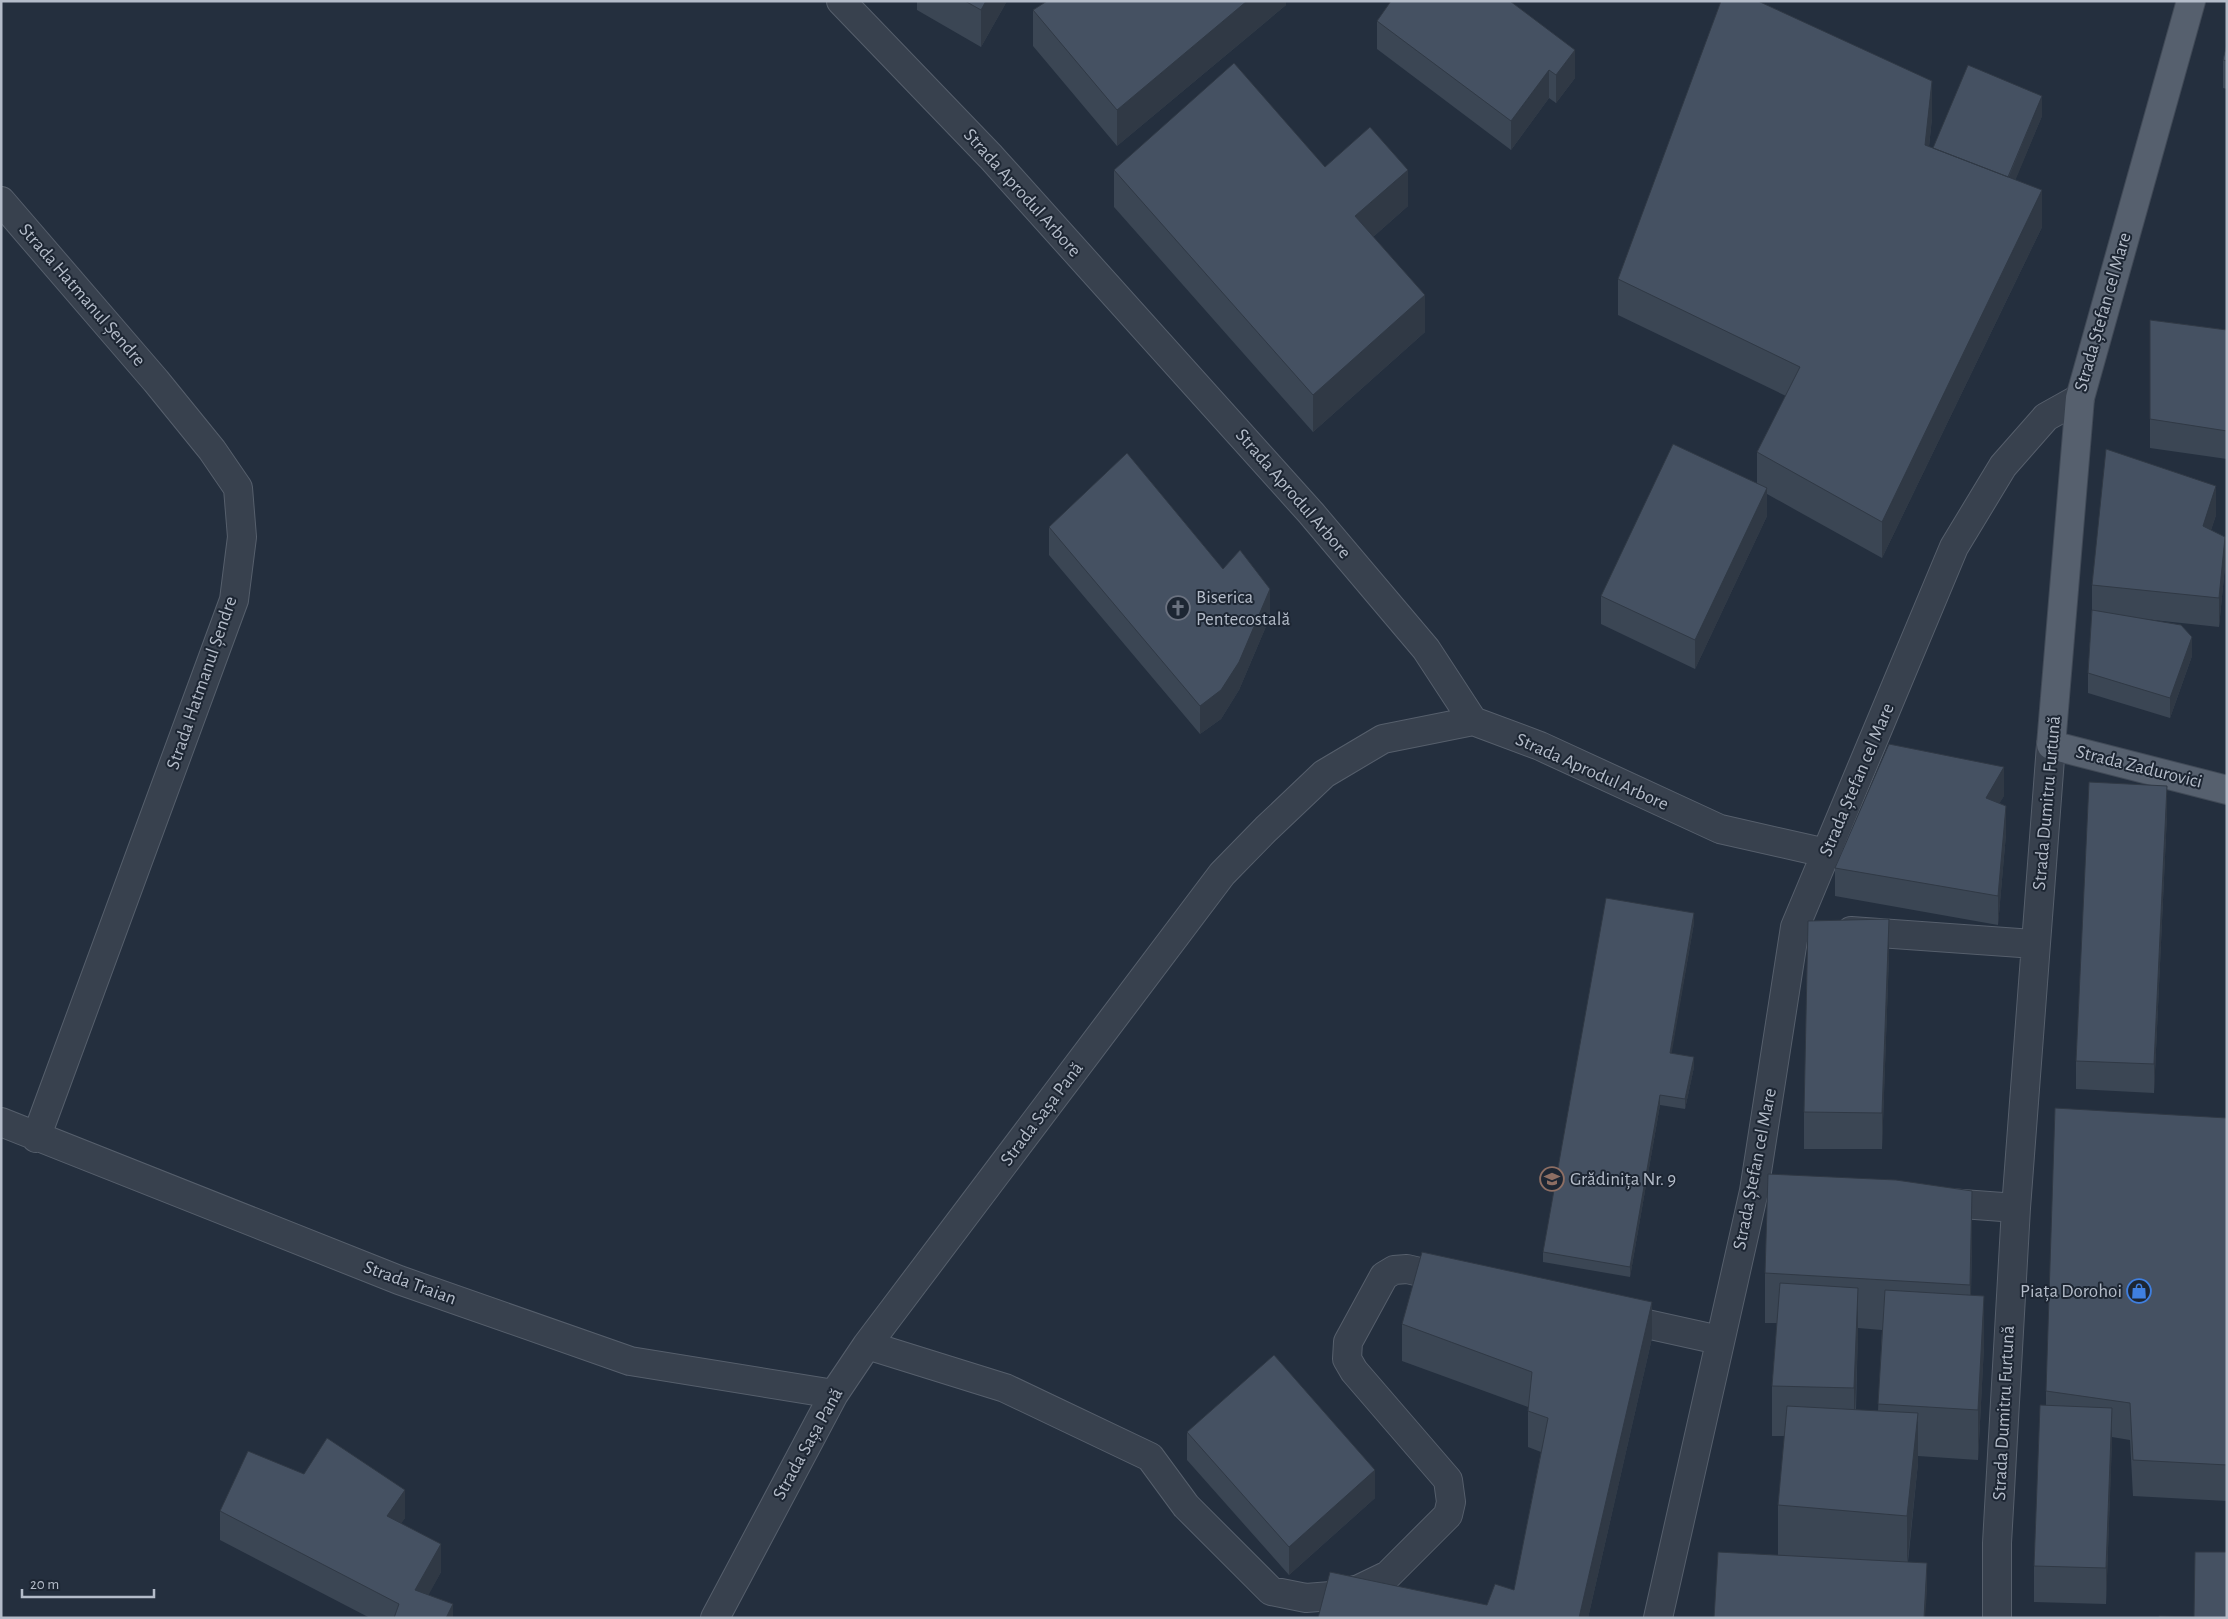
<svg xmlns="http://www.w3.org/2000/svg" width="2228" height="1619" font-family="'Alegreya Sans',sans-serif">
  <rect width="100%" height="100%" fill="#242f3e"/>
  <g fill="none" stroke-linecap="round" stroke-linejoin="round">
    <g stroke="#565f6c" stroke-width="30">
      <path id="minor" d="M 841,1 L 991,157 L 1311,513 L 1426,649 L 1473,721 L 1540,746 L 1720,829 L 1826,853
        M 1,201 L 156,381 L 212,450 L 238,488 L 242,537 L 234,600 L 36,1138
        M 1851,931 L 2035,944
        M 1,1122 L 399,1280 L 630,1361 L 834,1394
        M 1935,1202 L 2016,1208
        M 1615,1317 L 1719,1340
        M 867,1345 L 1005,1388 L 1150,1457 L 1186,1506 L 1271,1591 L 1306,1598 L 1331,1596 L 1359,1589 L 1388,1575 L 1448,1515 L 1451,1502 L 1448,1480 L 1354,1371 L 1347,1359 L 1348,1342 L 1384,1276 L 1394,1270 L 1407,1269 L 1454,1280
        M 715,1618 L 834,1394 L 867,1345 L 1222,874 L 1266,829 L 1324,774 L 1383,739 L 1473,721
        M 1658,1618 L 1754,1191 L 1795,927 L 1954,547 L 2003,466 L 2046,417 L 2080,398
        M 1997,1618 L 1997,1543 L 2016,1208 L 2051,745"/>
    </g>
    <g stroke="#414a57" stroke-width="30">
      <path id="major" d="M 2191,1 L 2080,398 L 2051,745 L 2227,790"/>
    </g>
    <use href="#minor" stroke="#38414e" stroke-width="28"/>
    <use href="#major" stroke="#56606e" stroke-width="28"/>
  </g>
  <path fill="#3b4654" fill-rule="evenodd" d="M 917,1 L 1007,1 L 981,47 L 917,10 Z
    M 1286,1 L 1286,5 L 1117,146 L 1033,46 L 1033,10 Z
    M 1377,21 L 1575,50 L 1575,78 L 1556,103 L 1549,98 L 1511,150 L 1377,49 Z
    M 2227,44 L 2227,89 L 2223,88 L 2223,60 Z
    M 2042,116 L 2015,180 L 2042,227 L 1882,558 L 1767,494 L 1767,516 L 1695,669 L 1601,624 L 1601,596 L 1757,483 L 1757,452 L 1786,396 L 1618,315 L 1618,279 L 1932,118 L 1929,147 L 1933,148 Z
    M 1325,167 L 1408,206 L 1373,237 L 1425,332 L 1313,432 L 1114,207 L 1114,170 Z
    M 2150,320 L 2227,330 L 2227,459 L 2150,448 Z
    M 2216,515 L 2211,530 L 2225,566 L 2219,627 L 2144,619 L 2192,656 L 2170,718 L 2088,693 L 2088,673 L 2092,610 L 2092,585 Z
    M 1049,527 L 1223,569 L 1270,617 L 1239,690 L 1221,719 L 1200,734 L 1049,555 Z
    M 2004,796 L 1999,803 L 2006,834 L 1998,925 L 1835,896 L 1835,868 Z
    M 2167,814 L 2154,1093 L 2076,1089 L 2076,1061 Z
    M 1694,923 L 1671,1053 L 1694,1067 L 1685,1109 L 1660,1105 L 1630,1277 L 1543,1262 L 1543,1252 Z
    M 1889,955 L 1882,1149 L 1804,1149 L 1804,1112 Z
    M 2227,1118 L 2227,1501 L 2133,1496 L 2130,1440 L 2112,1437 L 2106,1604 L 2034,1602 L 2034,1566 L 2046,1406 L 2046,1391 Z
    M 1972,1241 L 1971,1295 L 1984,1346 L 1978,1460 L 1918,1456 L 1918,1463 L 1908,1562 L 1927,1592 L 1778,1555 L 1778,1505 L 1785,1436 L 1772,1436 L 1772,1386 L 1777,1323 L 1765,1323 L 1765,1273 ZM 1858,1328 L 1882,1330 L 1878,1411 L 1856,1410 Z
    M 1402,1324 L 1652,1338 L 1588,1618 L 1487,1605 L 1514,1590 L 1541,1452 L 1528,1447 L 1528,1407 L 1402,1361 Z
    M 1187,1432 L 1375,1498 L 1289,1575 L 1187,1460 Z
    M 220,1511 L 405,1518 L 401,1523 L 441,1572 L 428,1595 L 453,1618 L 370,1618 L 220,1540 Z"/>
  <path fill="#303945" d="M 986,1 L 1007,1 L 981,47 L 981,10 Z
    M 1247,1 L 1286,1 L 1286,5 L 1117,146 L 1117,110 Z
    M 1575,50 L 1575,78 L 1556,103 L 1556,75 Z
    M 1549,70 L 1549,98 L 1511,150 L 1511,121 Z
    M 1932,81 L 1932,118 L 1925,182 L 1925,145 Z
    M 2042,96 L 2042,116 L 2004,208 L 2004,189 Z
    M 1408,170 L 1408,206 L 1355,253 L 1355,216 Z
    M 2042,190 L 2042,227 L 1882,558 L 1882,522 Z
    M 1425,295 L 1425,332 L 1313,432 L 1313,395 Z
    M 2216,486 L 2216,515 L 2203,554 L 2203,526 Z
    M 1767,488 L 1767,516 L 1695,669 L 1695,640 Z
    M 2225,537 L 2225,566 L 2219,627 L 2219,598 Z
    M 1270,589 L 1270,617 L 1239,690 L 1221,719 L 1200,734 L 1200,706 Z
    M 2192,637 L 2192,656 L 2170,718 L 2170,698 Z
    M 2004,767 L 2004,796 L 1986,826 L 1986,798 Z
    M 2167,786 L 2167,814 L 2154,1093 L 2154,1064 Z
    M 2006,806 L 2006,834 L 1998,925 L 1998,896 Z
    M 1694,913 L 1694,923 L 1670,1063 L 1670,1053 Z
    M 1889,919 L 1889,955 L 1882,1149 L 1882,1113 Z
    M 1694,1057 L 1694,1067 L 1685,1109 L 1685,1099 Z
    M 1660,1095 L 1660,1105 L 1630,1277 L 1630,1267 Z
    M 1972,1191 L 1972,1241 L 1970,1335 L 1970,1285 Z
    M 1858,1288 L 1858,1337 L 1854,1438 L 1854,1388 Z
    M 1984,1296 L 1984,1346 L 1978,1460 L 1978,1410 Z
    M 1652,1302 L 1652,1338 L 1588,1618 L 1579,1618 Z
    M 2112,1408 L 2112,1444 L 2106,1604 L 2106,1568 Z
    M 1918,1413 L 1918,1463 L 1907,1565 L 1907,1516 Z
    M 1375,1470 L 1375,1498 L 1289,1575 L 1289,1547 Z
    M 405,1490 L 405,1518 L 387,1544 L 387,1516 Z
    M 441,1544 L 441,1572 L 416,1618 L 415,1590 Z
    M 1927,1563 L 1927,1592 L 1925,1618 L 1924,1618 Z
    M 453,1604 L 453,1618 L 446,1618 Z"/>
  <path fill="#455162" stroke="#303945" d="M 965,1 L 986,1 L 981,10 Z
    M 1047,1 L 1247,1 L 1117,110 L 1033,10 Z
    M 1391,1 L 1510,1 L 1575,50 L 1556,75 L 1549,70 L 1511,121 L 1377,21 Z
    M 1721,1 L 1758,1 L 1932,81 L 1925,145 L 2042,190 L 1882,522 L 1757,452 L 1800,367 L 1618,279 Z
    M 2227,44 L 2227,61 L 2223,60 Z
    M 1234,63 L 1325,167 L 1370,127 L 1408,170 L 1355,216 L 1425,295 L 1313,395 L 1114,170 Z
    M 1968,65 L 2042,96 L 2008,177 L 1933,148 Z
    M 2150,320 L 2227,330 L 2227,431 L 2150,419 Z
    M 1673,444 L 1767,488 L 1695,640 L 1601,596 Z
    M 2106,449 L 2216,486 L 2203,526 L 2225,537 L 2219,598 L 2092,585 Z
    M 1127,453 L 1223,569 L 1240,550 L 1270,589 L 1239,662 L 1221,690 L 1200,706 L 1049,527 Z
    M 2092,610 L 2181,625 L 2192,637 L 2170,698 L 2088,673 Z
    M 1889,744 L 2004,767 L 1986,798 L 2006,806 L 1998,896 L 1835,868 Z
    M 2089,782 L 2167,786 L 2154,1064 L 2076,1061 Z
    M 1606,898 L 1694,913 L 1670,1053 L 1694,1057 L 1685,1099 L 1660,1095 L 1630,1267 L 1543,1252 Z
    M 1889,919 L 1882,1113 L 1804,1112 L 1808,921 Z
    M 2055,1108 L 2227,1118 L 2227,1465 L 2133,1460 L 2130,1403 L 2046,1391 Z
    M 1768,1174 L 1896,1180 L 1972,1191 L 1970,1285 L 1765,1273 Z
    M 1422,1252 L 1652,1302 L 1579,1618 L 1318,1618 L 1330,1572 L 1487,1605 L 1495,1584 L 1514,1590 L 1548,1418 L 1528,1411 L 1532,1372 L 1402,1324 Z
    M 1780,1283 L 1858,1288 L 1854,1388 L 1772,1386 Z
    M 1885,1290 L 1984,1296 L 1978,1410 L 1878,1404 Z
    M 1274,1355 L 1375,1470 L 1289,1547 L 1187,1432 Z
    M 2040,1405 L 2112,1408 L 2106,1568 L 2034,1566 Z
    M 1787,1406 L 1918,1413 L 1907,1516 L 1778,1505 Z
    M 327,1438 L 405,1490 L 387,1516 L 441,1544 L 415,1590 L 453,1604 L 446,1618 L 394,1618 L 399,1604 L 220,1511 L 248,1451 L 304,1474 Z
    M 1718,1552 L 1927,1563 L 1924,1618 L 1714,1618 Z
    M 2195,1552 L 2227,1552 L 2227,1618 L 2159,1618 L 2159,1616 L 2194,1617 Z"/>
  <defs>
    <g id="church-ring" transform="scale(1.25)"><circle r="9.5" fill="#1d2633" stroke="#6b7280" stroke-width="1.5"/><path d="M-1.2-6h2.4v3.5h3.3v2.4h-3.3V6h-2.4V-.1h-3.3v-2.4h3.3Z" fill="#6b7280"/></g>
    <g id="school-ring" transform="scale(1.25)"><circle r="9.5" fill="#1d2633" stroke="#8d6e63" stroke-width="1.5"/><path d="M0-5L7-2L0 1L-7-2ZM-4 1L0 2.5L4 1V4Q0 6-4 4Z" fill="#8d6e63"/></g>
    <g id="shop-ring" transform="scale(1.25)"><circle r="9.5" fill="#1d2633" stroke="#3f7fe0" stroke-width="1.5"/><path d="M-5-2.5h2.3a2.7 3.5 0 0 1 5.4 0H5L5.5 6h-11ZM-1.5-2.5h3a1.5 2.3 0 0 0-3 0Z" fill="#3f7fe0"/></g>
  </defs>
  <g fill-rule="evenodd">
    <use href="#church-ring" x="1178" y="608"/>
    <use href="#school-ring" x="1552" y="1179"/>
    <use href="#shop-ring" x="2139" y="1291"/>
  </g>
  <g text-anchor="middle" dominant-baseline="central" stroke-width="4" stroke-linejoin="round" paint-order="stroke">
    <g font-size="19" fill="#b4bcc9" stroke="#1d2633">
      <text transform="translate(1022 193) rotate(48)">Strada Aprodul Arbore</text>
      <text transform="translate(82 295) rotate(49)">Strada Hatmanul Șendre</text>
      <text transform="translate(2103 312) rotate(-74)">Strada Ștefan cel Mare</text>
      <text transform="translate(1293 494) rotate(49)">Strada Aprodul Arbore</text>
      <text transform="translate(202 683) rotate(-71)">Strada Hatmanul Șendre</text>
      <text transform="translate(2139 767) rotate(14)">Strada Zadurovici</text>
      <text transform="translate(1592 772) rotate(24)">Strada Aprodul Arbore</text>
      <text transform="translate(1857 780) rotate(-67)">Strada Ștefan cel Mare</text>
      <text transform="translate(2047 803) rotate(-85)">Strada Dumitru Furtună</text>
      <text transform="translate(1042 1114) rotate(-53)">Strada Sașa Pană</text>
      <text transform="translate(1755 1169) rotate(-79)">Strada Ștefan cel Mare</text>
      <text transform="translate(410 1283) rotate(20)">Strada Traian</text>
      <text transform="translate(2004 1413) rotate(-87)">Strada Dumitru Furtună</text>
      <text transform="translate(808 1444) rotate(-61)">Strada Sașa Pană</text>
    </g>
    <g font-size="19" fill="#b4bcc9" stroke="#1d2633" text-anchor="start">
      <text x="1196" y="597">Biserica<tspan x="1196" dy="22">Pentecostală</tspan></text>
      <text x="1570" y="1179">Grădinița Nr. 9</text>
      <text x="2122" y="1291" text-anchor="end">Piața Dorohoi</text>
    </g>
  </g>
  <rect width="2228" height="1619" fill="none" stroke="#b4bcc9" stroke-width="5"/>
  <path d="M22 1589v8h132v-8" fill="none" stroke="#b4bcc9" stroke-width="2.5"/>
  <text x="30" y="1589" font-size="15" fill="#b4bcc9" stroke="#1d2633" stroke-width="4" paint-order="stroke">20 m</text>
</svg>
